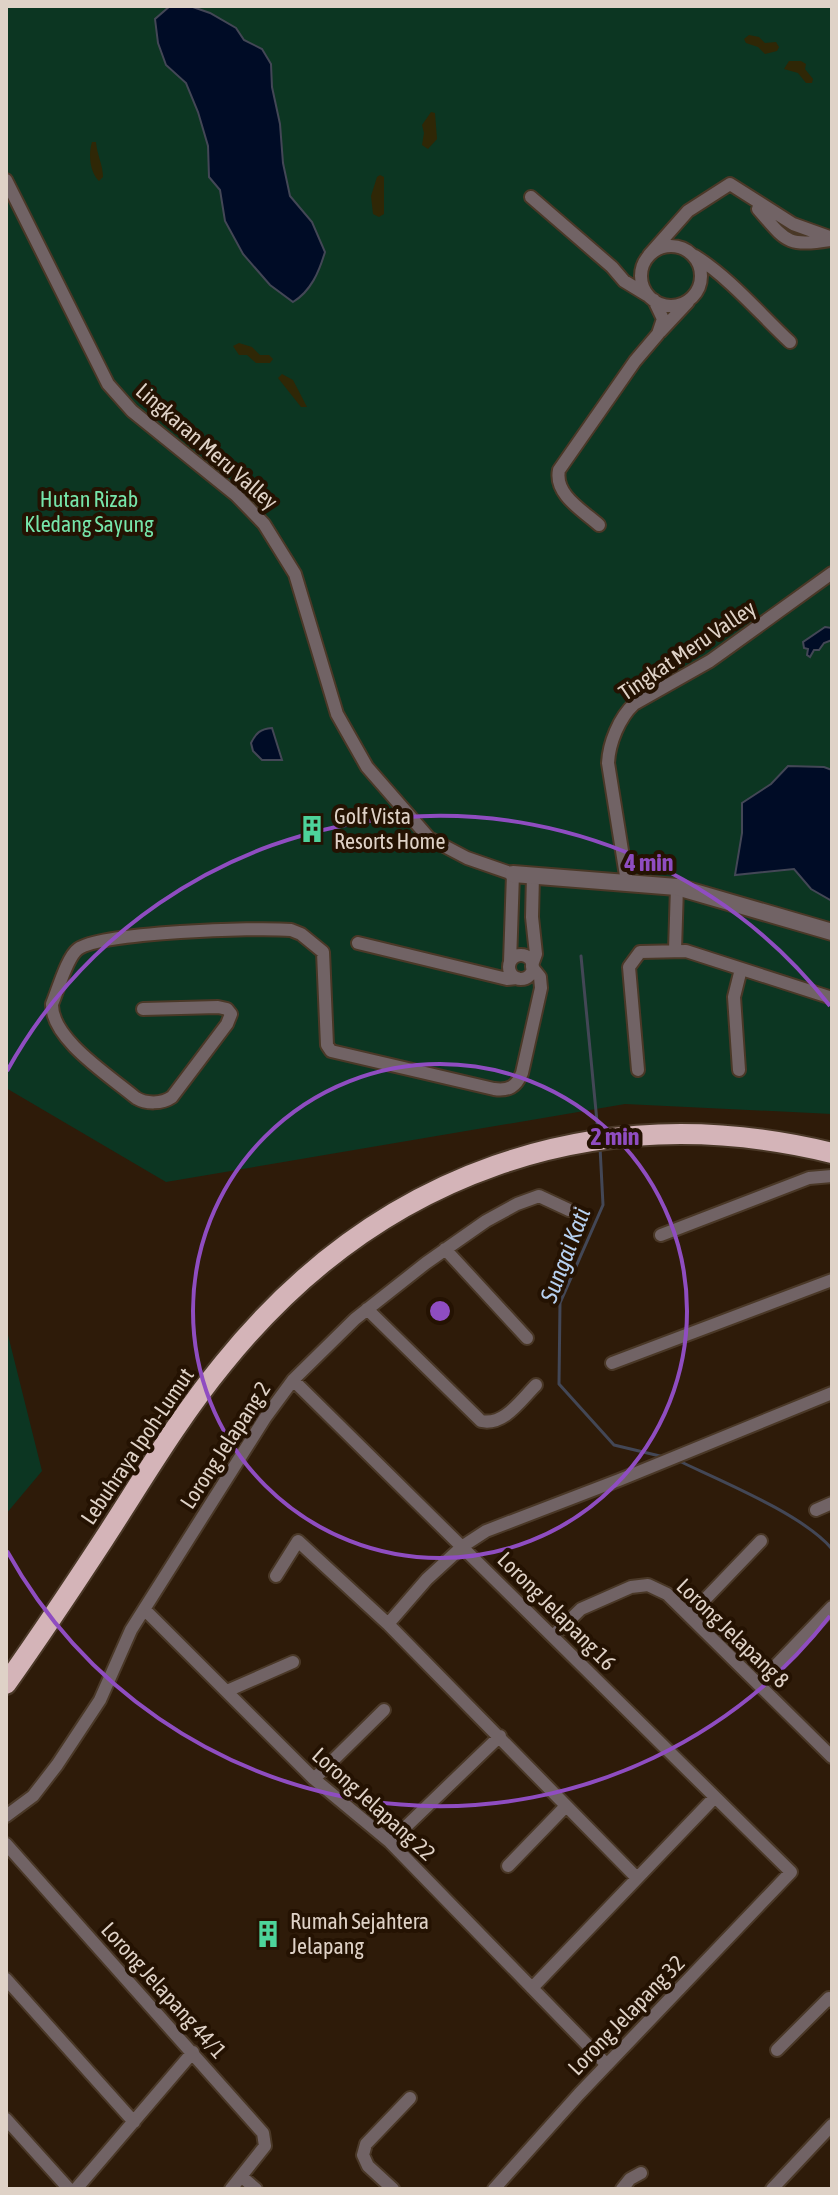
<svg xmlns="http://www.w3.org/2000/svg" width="838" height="2195" font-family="'Asap Condensed',sans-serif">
  <rect width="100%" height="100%" fill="#2e1b09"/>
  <path fill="#0c3622" d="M 6,6 L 832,6 L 832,1114 L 625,1104 L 166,1182 L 6,1088 Z
    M 6,1327 L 42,1471 L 6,1514 Z"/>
  <path fill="#2f2706" d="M 749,35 L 759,37 L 765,43 L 776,42 L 779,47 L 777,51 L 765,54 L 758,47 L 746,43 L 744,39 Z
    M 789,61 L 801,61 L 806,64 L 805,69 L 813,79 L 812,83 L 806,83 L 798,73 L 784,69 Z
    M 431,112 L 435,113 L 437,139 L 428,149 L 422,145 L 424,133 L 422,125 Z
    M 92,142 L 96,142 C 97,155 103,165 103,177 L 99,181 C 90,173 88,154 92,142 Z
    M 380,175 L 384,177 L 384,214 L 379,217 L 373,214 L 371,196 L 377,177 Z
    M 239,343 L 252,347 L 260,355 L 269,355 L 273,359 L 270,363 L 256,363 L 247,355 L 239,355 L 233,346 Z
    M 282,374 L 293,380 L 307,407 L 301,407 L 278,378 Z"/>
  <path fill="#000c26" stroke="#434756" stroke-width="2" d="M 170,6 L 190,6 L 210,13 L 236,28 L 244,40 L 262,49 L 271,64 L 272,87 L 280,124 L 283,163 L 290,196 L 312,222 L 325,252 C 319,272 311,291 293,302 L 270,285 L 243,254 L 225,221 L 220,190 L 209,177 L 208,146 L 198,112 L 186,83 L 166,65 L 158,43 L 155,19 Z
    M 825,627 L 832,628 L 832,640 L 824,643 L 819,650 L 814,650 L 810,657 L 807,655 L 808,649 L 804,648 L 803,642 Z
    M 272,728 L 282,760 L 262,760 L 253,751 L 251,743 C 256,733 260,729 272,728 Z
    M 788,766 L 824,767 L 832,770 L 832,901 L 811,889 L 794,869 L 735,875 L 742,833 L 742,803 L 771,784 Z"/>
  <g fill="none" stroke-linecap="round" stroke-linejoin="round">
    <path stroke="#434756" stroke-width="3" d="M 581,956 L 598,1132
      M 600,1147 L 603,1205 L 560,1303 L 559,1384 L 614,1445 L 664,1457
      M 679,1461 C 721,1481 804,1515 832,1549"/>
    <g stroke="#4a3827" stroke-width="16">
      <path id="minor" d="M 6,180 L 108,384 L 132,411 L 236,495 L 264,524 L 295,574 L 337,714 L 367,767 L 429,838 L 467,858 L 513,874 L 510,962
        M 531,197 L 612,267 L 624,281 L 647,295
        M 758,209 C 786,241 786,247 830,240
        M641 276a30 30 0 1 1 60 0a30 30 0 1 1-60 0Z
        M 649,255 L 688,211 L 730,184 L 793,224 L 832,238
        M 695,256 C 730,278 759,313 790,342
        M 660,332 L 688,302
        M 599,525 C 582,510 554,494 559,470 L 635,361 L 658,334 L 663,319 L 654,300
        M 627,882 L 608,763 C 609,743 619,718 634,704 L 710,661 L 832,573
        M 358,943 L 507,979 L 517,978
        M 675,950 L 677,887
        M509 967a12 12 0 1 1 24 0a12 12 0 1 1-24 0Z
        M 532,965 L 536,954 L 532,917 L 533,875
        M 143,1009 L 218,1007 L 227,1009 L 231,1014 L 227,1024 L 172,1097 C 162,1104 146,1104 136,1098 C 110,1076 51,1039 52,1004 C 58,990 67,957 78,949 C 102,932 256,927 291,930 L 301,934 L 323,952 L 327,1045 L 331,1051 L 494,1089 C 509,1091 516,1087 522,1073 L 541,988 L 540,977 L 532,967
        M 638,1070 L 629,967 L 640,952 L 686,951 L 832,998
        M 739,1070 L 734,997 L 741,969
        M 661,1235 L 809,1178 L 832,1176
        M 445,1249 L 527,1338
        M 367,1309 L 481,1421 C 504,1426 520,1401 536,1385
        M 612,1363 L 832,1280
        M 293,1380 L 791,1872 L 579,2094 L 494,2189
        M 816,1510 L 832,1503
        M 276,1576 L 298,1541 L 388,1624
        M 145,1610 L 314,1779 L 390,1842 L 607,2065
        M 689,1616 L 761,1541
        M 553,1636 L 581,1609 L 631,1587 L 648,1585 L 667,1594 L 832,1757
        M 758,1684 L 832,1607
        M 227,1691 L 293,1662
        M 314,1779 L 384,1710
        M 6,1816 L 33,1796 L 57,1765 L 100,1700 L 131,1630 L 265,1418 L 293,1380 L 355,1319 L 426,1263 L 486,1221 L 517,1204 L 539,1196 L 569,1210
        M 390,1842 L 500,1736
        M 6,1844 L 263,2133 L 265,2146 L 231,2189
        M 508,1866 L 566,1806
        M 637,1878 L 388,1624 L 427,1579 L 463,1546 L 486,1531 L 619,1480 L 832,1393
        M 6,1979 L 134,2122
        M 532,1988 L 715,1797
        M 777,2050 L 829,1998 L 832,2001
        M 6,2119 L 69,2189
        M 242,2177 L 256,2189
        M 76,2189 L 193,2052
        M 393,2189 L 368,2166 L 363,2155 L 366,2144 L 410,2098
        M 622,2189 L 630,2179 L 641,2173
        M 772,2189 L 832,2125"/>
    </g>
    <g stroke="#4a3827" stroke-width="20">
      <path id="tertiary" d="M 513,874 L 677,887 L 832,932"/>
    </g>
    <g stroke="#4a3827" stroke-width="24">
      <path id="trunk" d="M 6,1684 C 40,1636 72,1588 104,1539 C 143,1479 178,1419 223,1364 C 376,1174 594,1095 832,1153"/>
    </g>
    <use href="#minor" stroke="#716365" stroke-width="12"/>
    <use href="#tertiary" stroke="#716365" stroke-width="16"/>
    <use href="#trunk" stroke="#d4b4b8" stroke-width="20"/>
  </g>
  <g fill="none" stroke="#8f4dc1" stroke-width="4">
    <circle cx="440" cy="1311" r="247"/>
    <path d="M830 1616A495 495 0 0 1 7 1551M7 1071A495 495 0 0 1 830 1006"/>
  </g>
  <defs>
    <g id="building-bare" transform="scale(2.16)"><path d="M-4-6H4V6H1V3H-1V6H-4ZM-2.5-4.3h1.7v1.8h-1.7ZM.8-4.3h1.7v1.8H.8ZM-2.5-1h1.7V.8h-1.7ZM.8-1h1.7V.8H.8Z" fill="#4dd39a" stroke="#241202" stroke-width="2.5" paint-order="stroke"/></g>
  </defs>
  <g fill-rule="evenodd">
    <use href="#building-bare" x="312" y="829"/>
    <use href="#building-bare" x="268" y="1934"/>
  </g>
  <g text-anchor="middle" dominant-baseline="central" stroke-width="8" stroke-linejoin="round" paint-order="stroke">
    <g font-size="22" fill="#dfd2c7" stroke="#241202">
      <text transform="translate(207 446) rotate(41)">Lingkaran Meru Valley</text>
      <text transform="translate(687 650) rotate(-34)">Tingkat Meru Valley</text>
      <text transform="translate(225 1445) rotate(-57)">Lorong Jelapang 2</text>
      <text transform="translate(137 1446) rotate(-56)">Lebuhraya Ipoh-Lumut</text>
      <text transform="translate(557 1611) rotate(45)">Lorong Jelapang 16</text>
      <text transform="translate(733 1633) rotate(44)">Lorong Jelapang 8</text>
      <text transform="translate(374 1804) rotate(42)">Lorong Jelapang 22</text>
      <text transform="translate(164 1990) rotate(48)">Lorong Jelapang 44/1</text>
      <text transform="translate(626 2015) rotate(-46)">Lorong Jelapang 32</text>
    </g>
    <g font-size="22" fill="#76e5aa" stroke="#241202">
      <text x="89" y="499">Hutan Rizab<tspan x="89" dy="25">Kledang Sayung</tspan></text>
    </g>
    <g font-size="22" fill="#dfd2c7" stroke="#241202" text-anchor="start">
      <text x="334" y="816">Golf Vista<tspan x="334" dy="25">Resorts Home</tspan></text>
      <text x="290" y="1921">Rumah Sejahtera<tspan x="290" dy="25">Jelapang</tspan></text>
    </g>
    <g font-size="24" font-style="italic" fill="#b7d1f1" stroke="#241202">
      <text transform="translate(565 1255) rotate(-69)">Sungai Kati</text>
    </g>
  </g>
  <circle cx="440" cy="1311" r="12" fill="#8f4dc1" stroke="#241202" stroke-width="4"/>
  <g font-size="24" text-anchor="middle" font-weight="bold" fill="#8f4dc1" stroke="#241202" stroke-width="8" stroke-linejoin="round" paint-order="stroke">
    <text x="649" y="871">4 min</text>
    <text x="615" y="1145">2 min</text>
  </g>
  <rect width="838" height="2195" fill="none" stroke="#dfd2c7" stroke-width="16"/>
</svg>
